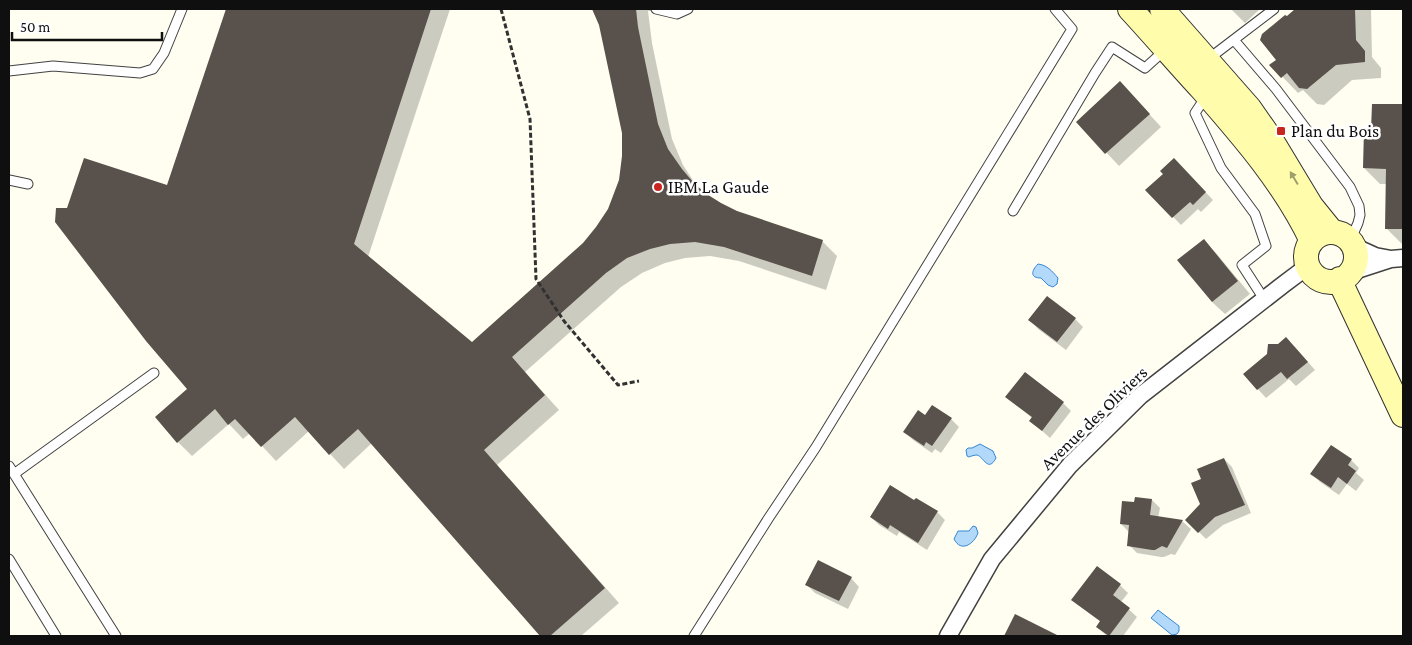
<svg xmlns="http://www.w3.org/2000/svg" width="1412" height="645" font-family="'Crimson Pro',serif">
  <rect width="100%" height="100%" fill="#fffef1"/>
  <path fill="#b3d9fa" stroke="#3587d5" d="M 1038,264 C 1047,265 1052,271 1058,278 L 1057,284 L 1053,287 L 1048,285 L 1041,278 C 1030,278 1031,271 1038,264 Z
    M 980,444 L 993,451 L 996,458 C 988,473 984,457 977,455 C 975,455 971,456 969,457 L 967,456 L 966,450 L 968,448 L 972,448 Z
    M 973,526 L 976,527 L 978,533 C 974,544 961,553 954,539 L 958,531 L 969,531 Z
    M 1158,610 L 1179,626 L 1179,631 L 1177,634 L 1172,635 L 1151,618 Z"/>
  <path fill="#0003" d="M 227,9 L 450,9 L 368,257 L 472,343 L 584,244 L 609,210 L 620,180 L 624,156 L 623,133 L 600,25 L 594,9 L 670,9 L 668,11 L 648,11 L 652,43 L 672,139 L 683,165 L 696,185 L 704,194 L 736,212 L 822,241 L 837,256 L 826,290 L 739,261 L 710,256 L 685,258 L 665,263 L 642,273 L 621,287 L 525,372 L 559,410 L 497,465 L 619,603 L 581,636 L 542,636 L 372,443 L 344,469 L 309,431 L 276,461 L 250,433 L 243,439 L 229,424 L 192,456 L 178,442 L 189,389 L 68,209 L 168,187 Z
    M 1231,9 L 1260,9 L 1245,23 Z
    M 1297,9 L 1371,9 L 1372,57 L 1381,68 L 1381,78 L 1352,80 L 1324,105 L 1317,104 L 1303,90 L 1298,93 L 1271,65 L 1278,60 L 1286,18 Z
    M 1133,96 L 1161,127 L 1119,166 L 1078,122 Z
    M 1373,105 L 1403,106 L 1403,244 L 1402,244 L 1386,228 L 1387,184 L 1380,184 L 1364,168 L 1372,131 Z
    M 1174,159 L 1213,200 L 1201,212 L 1198,209 L 1181,225 L 1147,190 L 1165,174 Z
    M 1204,241 L 1216,253 L 1250,294 L 1225,314 L 1212,302 Z
    M 1075,319 L 1083,327 L 1066,350 L 1038,329 L 1030,320 Z
    M 1294,346 L 1315,370 L 1296,386 L 1289,379 L 1266,398 L 1244,374 L 1268,355 Z
    M 1007,397 L 1063,403 L 1071,411 L 1050,438 L 1031,421 L 1032,418 Z
    M 926,417 L 951,419 L 959,427 L 941,453 L 935,449 L 932,453 L 913,440 L 905,432 Z
    M 1224,459 L 1232,467 L 1251,513 L 1223,525 L 1206,539 L 1187,520 L 1202,504 L 1202,480 Z
    M 1351,460 L 1359,468 L 1356,473 L 1364,480 L 1356,491 L 1347,484 L 1339,495 L 1320,482 L 1312,474 Z
    M 1152,500 L 1160,508 L 1158,518 L 1183,522 L 1191,529 L 1175,555 L 1171,554 L 1164,557 L 1161,557 L 1137,553 L 1129,545 L 1129,532 L 1121,524 L 1135,504 Z
    M 915,502 L 937,512 L 945,520 L 927,550 L 899,532 L 897,536 L 879,525 L 871,517 Z
    M 1097,568 L 1120,585 L 1128,593 L 1121,602 L 1137,617 L 1123,636 L 1107,636 L 1097,627 L 1101,622 L 1081,607 Z
    M 851,578 L 859,587 L 848,609 L 815,593 L 806,584 Z"/>
  <path fill="#59514b" d="M 226,9 L 431,9 L 354,244 L 472,342 L 583,243 L 596,227 L 608,209 L 619,180 L 622,156 L 622,133 L 599,25 L 592,9 L 636,9 L 638,27 L 658,124 L 668,149 L 682,169 L 693,182 L 705,193 L 721,203 L 737,211 L 823,240 L 812,276 L 724,247 L 695,242 L 670,244 L 650,249 L 627,258 L 606,273 L 512,357 L 545,395 L 484,450 L 605,588 L 550,636 L 540,636 L 358,429 L 329,455 L 295,417 L 261,447 L 235,419 L 228,425 L 215,409 L 177,443 L 155,417 L 187,389 L 146,341 L 55,222 L 56,208 L 67,208 L 84,158 L 167,185 Z
    M 1295,9 L 1355,9 L 1356,40 L 1365,51 L 1365,62 L 1336,65 L 1307,89 L 1299,88 L 1287,73 L 1281,78 L 1269,65 L 1276,60 L 1260,40 L 1262,34 L 1285,15 L 1287,16 Z
    M 1120,81 L 1150,114 L 1105,154 L 1076,122 Z
    M 1372,104 L 1403,104 L 1403,229 L 1385,229 L 1386,169 L 1363,168 L 1364,129 L 1371,130 Z
    M 1174,158 L 1206,192 L 1193,205 L 1190,202 L 1172,218 L 1145,190 L 1163,174 L 1160,171 Z
    M 1204,239 L 1238,281 L 1212,302 L 1177,260 Z
    M 1047,296 L 1076,318 L 1057,342 L 1028,320 Z
    M 1286,337 L 1308,362 L 1287,379 L 1281,372 L 1257,390 L 1243,374 L 1267,354 L 1268,344 L 1278,344 Z
    M 1025,372 L 1064,402 L 1042,431 L 1029,421 L 1032,417 L 1005,397 Z
    M 932,405 L 952,418 L 932,446 L 926,442 L 924,446 L 903,432 L 918,410 L 925,415 Z
    M 1331,445 L 1352,459 L 1348,465 L 1356,471 L 1347,484 L 1338,477 L 1331,488 L 1310,474 Z
    M 1224,458 L 1245,505 L 1215,517 L 1198,533 L 1185,520 L 1200,504 L 1191,483 L 1201,479 L 1197,469 Z
    M 890,485 L 914,500 L 916,498 L 938,511 L 918,543 L 890,525 L 888,529 L 870,517 Z
    M 1135,497 L 1152,499 L 1150,515 L 1183,520 L 1167,548 L 1162,546 L 1155,550 L 1152,550 L 1127,546 L 1129,525 L 1120,524 L 1122,501 L 1134,502 Z
    M 818,560 L 852,577 L 839,601 L 805,585 Z
    M 1097,566 L 1121,584 L 1113,595 L 1130,608 L 1109,636 L 1096,627 L 1100,621 L 1071,600 Z
    M 1015,614 L 1059,636 L 1004,636 Z"/>
  <g fill="none" stroke-linecap="round" stroke-linejoin="round">
    <g stroke="#424242" stroke-width="11">
      <path id="lane" d="M 656,9 L 677,14 L 688,9
        M 1234,40 L 1276,89 L 1350,187 L 1359,206 L 1360,215 L 1358,223 L 1350,241
        M 1207,60 L 1274,9
        M 9,71 L 53,66 L 140,73 L 153,69 L 164,53 L 182,9
        M 1207,95 L 1195,113 L 1221,168 L 1255,214 L 1266,246 L 1242,265 L 1264,299
        M 9,180 L 28,184
        M 1013,211 L 1095,73 L 1112,47 L 1145,68 L 1165,50
        M 9,466 L 116,636
        M 14,474 L 154,373
        M 9,559 L 56,636
        M 694,636 L 768,519 L 816,447 L 1072,29 L 1055,9"/>
    </g>
    <g stroke="#424242" stroke-width="19">
      <path id="street" d="M 1353,246 L 1375,256 L 1391,259
        M 1351,272 L 1391,259 L 1403,258
        M 948,636 L 992,559 L 1070,465 L 1140,396 L 1284,284 L 1308,266"/>
    </g>
    <g stroke="#313131" stroke-width="26">
      <path id="secondary" d="M 1130,9 C 1154,35 1178,63 1202,89 C 1243,136 1285,184 1312,241
        M 1162,9 L 1249,108 L 1270,138 L 1311,206 L 1332,232
        M1306 257a25 25 0 1 1 50 0a25 25 0 1 1-50 0Z
        M 1340,279 L 1344,290 L 1403,415"/>
    </g>
    <path stroke="#313131" stroke-width="3" stroke-dasharray="5 2.5" stroke-linecap="butt" d="M 501,9 L 530,119 L 536,279 L 564,321 L 618,385 L 639,381"/>
    <use href="#lane" stroke="#fff" stroke-width="9"/>
    <use href="#street" stroke="#fff" stroke-width="16"/>
    <use href="#secondary" stroke="#fffdac" stroke-width="24"/>
  </g>
  <defs><path id="oneway-solid" d="M-6-.8H1V-3.2L6.5 0L1 3.2V.8H-6Z" transform="scale(1.25)"/></defs>
  <use fill="#9f9e6d" href="#oneway-solid" transform="translate(1294 178) rotate(-121)"/>
  <g fill="#c9251e" stroke="#fff" stroke-width="2">
    <rect x="1276" y="126" width="10" height="10" rx="2.5"/>
    <circle cx="658" cy="187" r="5"/>
  </g>
  <g text-anchor="middle" dominant-baseline="central" stroke-width="5" stroke-linejoin="round" paint-order="stroke">
    <g font-size="18" fill="#0f0f0f" stroke="#fff" text-anchor="start">
      <text x="1291" y="131">Plan du Bois</text>
      <text x="668" y="187">IBM La Gaude</text>
    </g>
    <g font-size="18" fill="#0f0f0f" stroke="#fff">
      <text transform="translate(1094 418) rotate(-44)">Avenue des Oliviers</text>
    </g>
  </g>
  <rect width="1412" height="645" fill="none" stroke="#0f0f0f" stroke-width="20"/>
  <path d="M12 32v8h150v-8" fill="none" stroke="#0f0f0f" stroke-width="2.5"/>
  <text x="20" y="32" font-size="15" fill="#0f0f0f" stroke="#ffffff" stroke-width="4" paint-order="stroke">50 m</text>
</svg>
